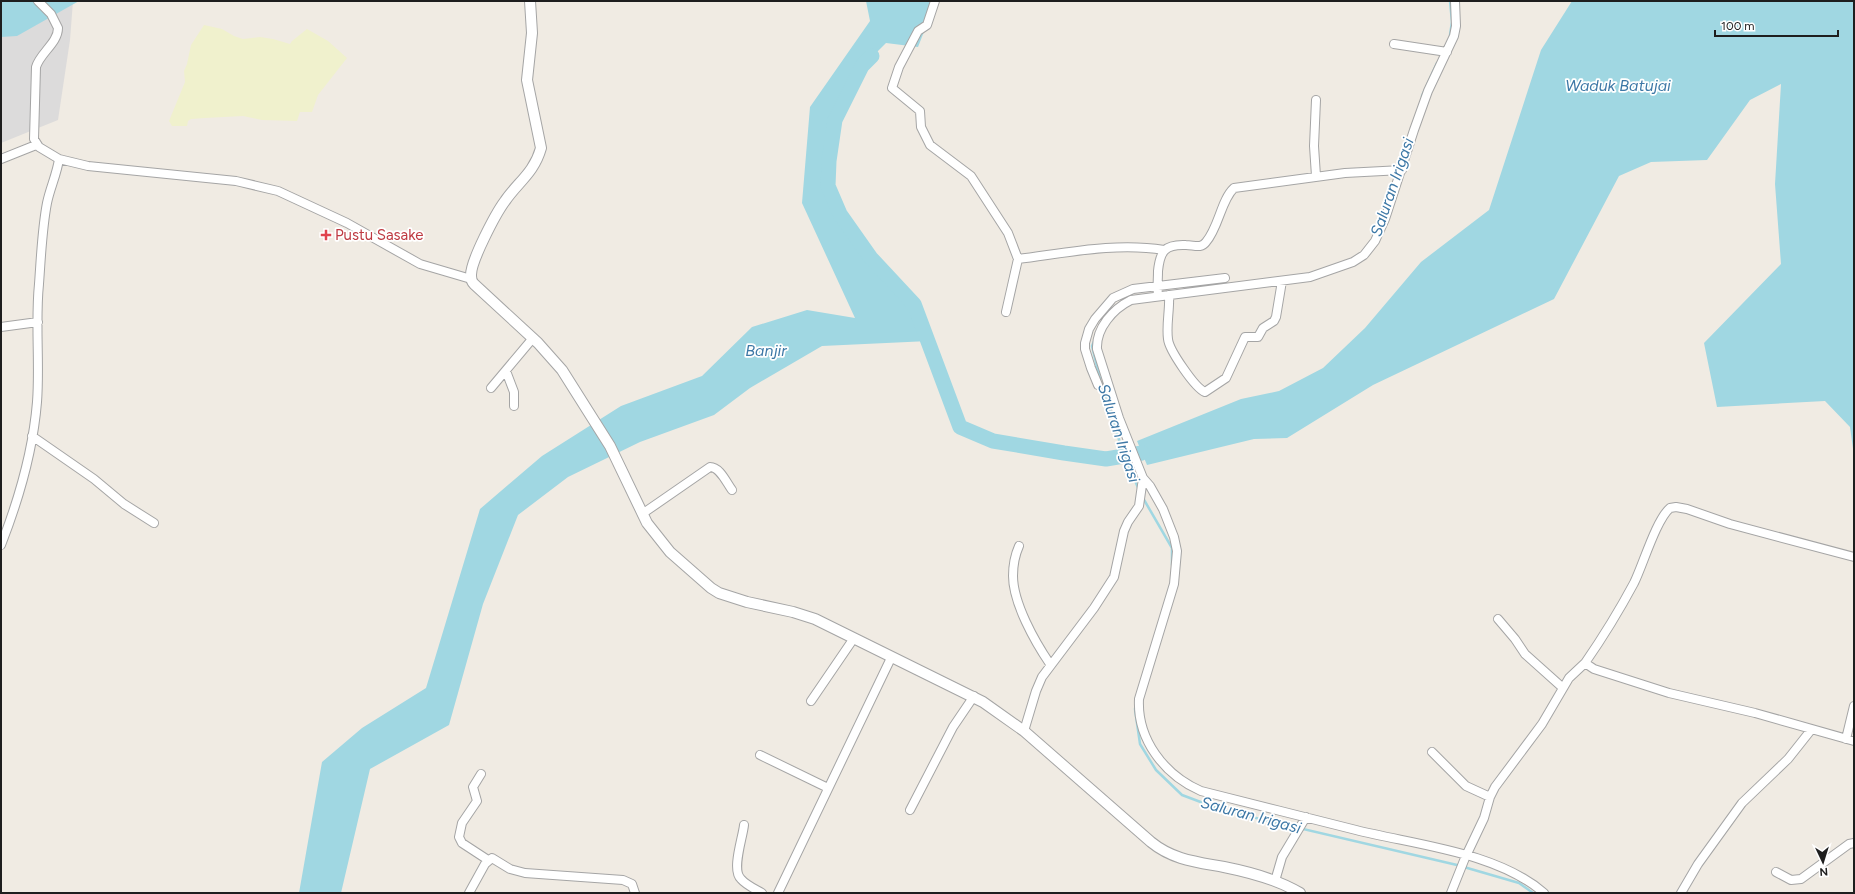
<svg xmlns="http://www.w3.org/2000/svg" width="1855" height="894" font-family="Figtree,sans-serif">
  <rect width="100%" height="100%" fill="#f0ebe3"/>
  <path fill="#dcdbdb" d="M 1,1 L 73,1 L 70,40 L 58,120 L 1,143 Z"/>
  <path fill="#f0f1cd" d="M 204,25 L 222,29 L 234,36 L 243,39 L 260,37 L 273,39 L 290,44 L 292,41 L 307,29 L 328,41 L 347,58 L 318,95 L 312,112 L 300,112 L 297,121 L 262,120 L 243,116 L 205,118 L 191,119 L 188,121 L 187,126 L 172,126 L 169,121 L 185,82 L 184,71 L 187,64 L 191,45 Z"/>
  <path fill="#a0d7e2" d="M 1,1 L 79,1 L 17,36 L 1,37 Z
    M 866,1 L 936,1 L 918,47 L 886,43 L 862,67 L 835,120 L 829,161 L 828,186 L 840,214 L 871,258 L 914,304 L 929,341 L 822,346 L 750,388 L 714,415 L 640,442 L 568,477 L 518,515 L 483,604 L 449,725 L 370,769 L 341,893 L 299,893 L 322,762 L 362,728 L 426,688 L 480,509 L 542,456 L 621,406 L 702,376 L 752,327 L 807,310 L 855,318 L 802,203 L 810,107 L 870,21 Z
    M 1572,1 L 1854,1 L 1854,456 L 1850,427 L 1825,401 L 1717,407 L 1704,343 L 1781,264 L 1775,184 L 1781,84 L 1750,100 L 1707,160 L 1651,162 L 1619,176 L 1554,299 L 1373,385 L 1287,438 L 1254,439 L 1147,465 L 1137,441 L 1241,399 L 1279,391 L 1323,368 L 1365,328 L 1421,262 L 1489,210 L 1541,50 Z"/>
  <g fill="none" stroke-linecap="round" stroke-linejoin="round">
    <path stroke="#a0d7e2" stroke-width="2.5" d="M 1450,1 L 1452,22 L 1450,35
      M 1422,96 L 1437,63
      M 1095,339 L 1092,346 L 1100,379
      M 1101,384 L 1124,455 L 1139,490
      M 1143,498 L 1172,548 L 1172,565
      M 1136,703 L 1135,709 L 1140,744 L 1156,770 L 1182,795 L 1222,810 L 1457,865 L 1519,883 L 1533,893"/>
    <path stroke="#a0d7e2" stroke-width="15" d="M 872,56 L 862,66 L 835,120 L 829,161 L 828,186 L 840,214 L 871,258 L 914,304 L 960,427 L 993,441 L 1064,453 L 1106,459 L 1142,453"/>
    <g stroke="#a5a5a5" stroke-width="10">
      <path id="minor" d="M 935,1 L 927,25 L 918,31 L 899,67 L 892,88 L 920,111 L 921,127 L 930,145 L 971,176 L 1008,233 L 1018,259 C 1066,253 1116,242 1164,250
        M 1455,1 L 1456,26 L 1454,36 L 1428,91 L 1414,130 L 1385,219 L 1375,241 L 1364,255 L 1353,262 L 1310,277 L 1131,300 C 1113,309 1096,328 1097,349 L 1119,418 L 1143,478 L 1150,486 L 1163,509 L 1174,537 L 1177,551 L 1174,584 L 1139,699 C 1137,739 1164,775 1201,791 C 1253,804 1304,817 1356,830 C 1416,845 1497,852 1544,893
        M 1394,44 L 1447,52
        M 1,159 L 36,145
        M 59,159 L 88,166 L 236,181 L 278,191 L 347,223 L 420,264 L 471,279
        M 1316,176 L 1314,146 L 1316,100
        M 1169,295 C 1170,309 1166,325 1168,339 C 1169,350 1195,388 1205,392 L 1226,378 L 1245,337 L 1258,337 L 1263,328 L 1274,321 L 1276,317 L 1282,281
        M 1158,296 C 1157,287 1158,280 1158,271 C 1160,251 1165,244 1186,245 C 1194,245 1201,249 1206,242 C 1219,227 1221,200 1234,188 L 1345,173 L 1402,170
        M 1006,312 L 1018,259
        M 1,327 L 38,322
        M 506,371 L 514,392 L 514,406
        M 1098,385 L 1091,368 L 1085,349 L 1085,343 L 1089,329 L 1095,319 L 1113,298 L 1133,289 L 1225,278
        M 491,388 L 533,338
        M 32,436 L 94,479 L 124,504 L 154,523
        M 642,514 L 710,467 C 720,467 726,482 732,490
        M 1,545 C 19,499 33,451 37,402 C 40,363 35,323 39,284 C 41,257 42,229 47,203 C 50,188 57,174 59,159 L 39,147 L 34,139 L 36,67 C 40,53 58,43 58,28 L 51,14 L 38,1
        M 1019,546 C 1015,555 1013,565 1013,576 C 1013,603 1035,642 1050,664
        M 1498,619 L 1515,639 L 1525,654 L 1563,688
        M 1585,663 C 1603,637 1619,611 1634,583 C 1643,565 1656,520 1670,508 L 1676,507 L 1687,509 L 1730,524 L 1854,557
        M 811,701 L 854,638
        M 1024,731 L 1036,691 L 1042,677 L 1094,608 L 1114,577 L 1124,531 L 1128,522 L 1139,506 L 1143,478
        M 1846,739 L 1854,706
        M 1432,752 L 1466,786 L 1490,797
        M 760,755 L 828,788
        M 481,774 L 473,787 L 477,801 L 462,823 L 459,837 L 462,843 L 488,860
        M 910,810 L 953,727 L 974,696
        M 744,825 C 743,837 731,870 741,879 C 746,885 755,889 762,893
        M 1776,872 L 1791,880 L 1801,879 L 1849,844 L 1854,843
        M 1275,881 L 1282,857 L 1306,817
        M 469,893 L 485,864 L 492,858 L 510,869 L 525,873 L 623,880 L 632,884 L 635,893
        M 778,893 L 891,658
        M 1451,893 L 1465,858 L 1484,818 L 1490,797 L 1495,787 L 1542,724 L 1569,678 L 1585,663 L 1594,669 L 1669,693 L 1755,713 L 1854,741
        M 1681,893 L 1698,864 L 1742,803 L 1788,759 L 1811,730"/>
    </g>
    <g stroke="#a5a5a5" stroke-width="12">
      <path id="tertiary" d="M 530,1 L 532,33 L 527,80 L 541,148 C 534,173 518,182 505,201 C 496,213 470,262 471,276 C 471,280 472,282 474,284 L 538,343 L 562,370 L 610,446 L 647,523 L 670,552 L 711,588 L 719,593 L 747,602 L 793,612 L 815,619 L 983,702 L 1024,731 L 1151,842 C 1173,860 1197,862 1224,867 C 1249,872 1277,879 1300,893"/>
    </g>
    <use href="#minor" stroke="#fff" stroke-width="8"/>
    <use href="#tertiary" stroke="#fff" stroke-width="10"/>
  </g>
  <path fill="#e0444e" stroke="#fff" stroke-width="1.5" d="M324 229h4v4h4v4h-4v4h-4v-4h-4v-4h4z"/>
  <g text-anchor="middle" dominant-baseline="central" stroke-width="3.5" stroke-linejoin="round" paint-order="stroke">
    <g font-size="15" fill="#be3a42" stroke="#fff" text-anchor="start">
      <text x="335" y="235">Pustu Sasake</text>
    </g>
    <g font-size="16" font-style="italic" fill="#3d78a6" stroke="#fff">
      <text x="1618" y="85">Waduk Batujai</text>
      <text transform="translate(1392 187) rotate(-71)">Saluran Irigasi</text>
      <text x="766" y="350">Banjir</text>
      <text transform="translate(1119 433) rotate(72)">Saluran Irigasi</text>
      <text transform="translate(1251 815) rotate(15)">Saluran Irigasi</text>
    </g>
  </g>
  <rect width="1855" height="894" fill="none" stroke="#1e1e1e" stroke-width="4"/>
  <g transform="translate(1823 862) rotate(176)" stroke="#ffffff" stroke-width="3" paint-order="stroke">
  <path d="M0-3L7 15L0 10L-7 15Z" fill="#1e1e1e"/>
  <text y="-6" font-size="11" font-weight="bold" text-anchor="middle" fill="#1e1e1e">N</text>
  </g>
  <path d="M1715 30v6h123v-6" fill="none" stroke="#1e1e1e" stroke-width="2"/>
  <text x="1721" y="30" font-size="12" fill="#1e1e1e" stroke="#ffffff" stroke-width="3" paint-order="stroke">100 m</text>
</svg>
